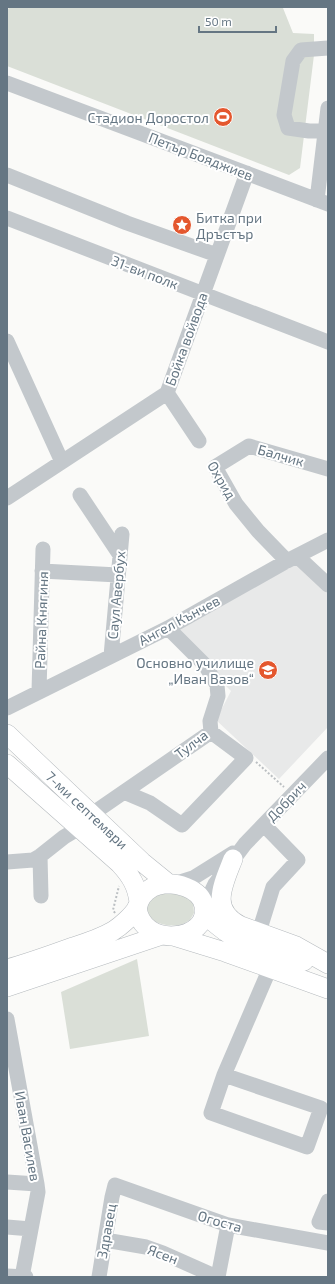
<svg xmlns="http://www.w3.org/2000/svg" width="335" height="1284" font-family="'Exo 2',sans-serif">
  <rect width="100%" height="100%" fill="#fafaf8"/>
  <path fill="#e8e9e9" d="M 297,556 L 328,585 L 328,727 L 279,779 L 216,720 L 231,691 L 168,628 Z"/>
  <path fill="#dadfd7" d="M 9,7 L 280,7 L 283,8 L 293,33 L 314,34 L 314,55 L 300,168 L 289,175 L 7,66 L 7,12 Z
    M 170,888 L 193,901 L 194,913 C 192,916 191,920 188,921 C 177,930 158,924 147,918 L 146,899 Z
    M 137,959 L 149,1036 L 70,1049 L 61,992 Z"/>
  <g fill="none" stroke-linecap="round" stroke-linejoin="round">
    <g stroke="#b5babe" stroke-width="20">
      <path id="major" d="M 7,734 L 142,862 L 169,884
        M 7,764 L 120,864 C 131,876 137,886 139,902
        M 233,859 C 223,885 209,910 241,926 L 296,946 L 328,964
        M 204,911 C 208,916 212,921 217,925 C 240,945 275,953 304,961
        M 173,936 L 225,952 L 328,989
        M 7,969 C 29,963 51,955 73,947 C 86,943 101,938 113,931 C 121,926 132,916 137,908 C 138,906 138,905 139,902 C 142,894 150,887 159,885 C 174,881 201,888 204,906 C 211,941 141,950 137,907
        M 7,987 L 162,935"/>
    </g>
    <path stroke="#bbbfc2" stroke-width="2" stroke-dasharray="2 2" stroke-linecap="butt" d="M 256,762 L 284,787
      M 115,913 L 113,910 L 119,886"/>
    <path stroke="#c3c8cc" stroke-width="15" d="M 7,83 L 328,204
      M 325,131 L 309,131 L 288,128 L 284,115 L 293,61 L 301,50 L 328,48
      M 7,175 L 127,223 L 217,255
      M 317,200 L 328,108
      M 7,218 L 328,342
      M 7,341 L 62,462
      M 167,393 L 199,441
      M 80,495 L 120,555
      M 7,498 L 167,393 L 247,173
      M 297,556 L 328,585
      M 287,561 L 258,531 L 236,504 L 215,467 L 249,446 L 328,469
      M 42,571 L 118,575
      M 168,628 L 205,665 L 217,685 L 218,696 L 210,721 L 211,732
      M 111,656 L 122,534
      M 39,691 L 43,549
      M 7,708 L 168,628 L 287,561 L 328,540
      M 124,792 L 150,803 L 182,825 L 246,758 L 211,732
      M 92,814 L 211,732
      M 40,856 L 41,896
      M 7,862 L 33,860 L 40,856 L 64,837 L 79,828
      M 174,884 L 193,878 L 233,853
      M 204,907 L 215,884 L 245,844 L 328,758
      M 259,932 L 273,887 L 298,860 L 264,825
      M 7,1019 L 37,1184 L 38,1192 L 22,1277
      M 224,1075 L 211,1113 L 307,1147 L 321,1108 L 224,1075 L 270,968
      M 7,1182 L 37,1184
      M 328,1201 L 319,1222 L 328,1223
      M 7,1227 L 31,1229
      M 105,1240 L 146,1247 L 163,1253 L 217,1277
      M 7,1276 L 26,1277
      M 99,1277 L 112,1197 L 115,1185 L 228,1225 L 328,1243
      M 218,1277 L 228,1225"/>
    <use href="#major" stroke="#fff" stroke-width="19"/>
  </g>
  <defs>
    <g id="stadium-disc" transform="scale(1)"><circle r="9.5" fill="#e4572e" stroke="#fff"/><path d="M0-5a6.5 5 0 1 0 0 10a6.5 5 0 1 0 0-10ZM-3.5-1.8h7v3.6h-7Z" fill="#fff"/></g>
    <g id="sight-disc" transform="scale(1)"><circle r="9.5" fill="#e4572e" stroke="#fff"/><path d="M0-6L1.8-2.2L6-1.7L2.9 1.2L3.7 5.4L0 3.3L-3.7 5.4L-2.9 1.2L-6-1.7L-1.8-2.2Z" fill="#fff"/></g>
    <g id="school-disc" transform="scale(1)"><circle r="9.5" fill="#e4572e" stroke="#fff"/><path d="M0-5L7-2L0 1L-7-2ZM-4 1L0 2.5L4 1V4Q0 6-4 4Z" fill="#fff"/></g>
  </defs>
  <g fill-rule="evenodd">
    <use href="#stadium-disc" x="223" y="117"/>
    <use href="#sight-disc" x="182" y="225"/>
    <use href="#school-disc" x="268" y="670"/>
  </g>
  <g text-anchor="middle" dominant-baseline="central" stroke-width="4" stroke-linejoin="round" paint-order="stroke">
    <g font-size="14" fill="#657683" stroke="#fff" text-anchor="end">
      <text x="209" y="117">Стадион Доростол</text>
      <text x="196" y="217" text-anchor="start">Битка при<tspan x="196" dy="16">Дръстър</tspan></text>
      <text x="254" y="662">Основно училище<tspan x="254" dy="16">„Иван Вазов“</tspan></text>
    </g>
    <g font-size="14" fill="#657683" stroke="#fff">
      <text transform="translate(201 156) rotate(21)">Петър Бояджиев</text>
      <text transform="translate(145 272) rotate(21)">31-ви полк</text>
      <text transform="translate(186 339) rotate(-70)">Бойка войвода</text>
      <text transform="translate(281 455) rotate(16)">Балчик</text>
      <text transform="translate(222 480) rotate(59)">Охрид</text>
      <text transform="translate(116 595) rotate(-85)">Саул Авербух</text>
      <text transform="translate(41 620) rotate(-88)">Райна Княгиня</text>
      <text transform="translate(179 620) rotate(-28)">Ангел Кънчев</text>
      <text transform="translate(191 744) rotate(-37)">Тулча</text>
      <text transform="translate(286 801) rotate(-46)">Добрич</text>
      <text transform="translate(87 810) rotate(43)">7-ми септември</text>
      <text transform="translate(28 1136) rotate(80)">Иван Василев</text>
      <text transform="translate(220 1221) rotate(16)">Огоста</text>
      <text transform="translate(106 1231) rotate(-80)">Здравец</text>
      <text transform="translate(163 1254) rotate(21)">Ясен</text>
    </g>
  </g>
  <rect width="335" height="1284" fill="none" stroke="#657683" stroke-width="16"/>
  <path d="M199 26v6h77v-6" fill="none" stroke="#657683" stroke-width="2"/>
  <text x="205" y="26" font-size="12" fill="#657683" stroke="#ffffff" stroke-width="3" paint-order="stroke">50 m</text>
</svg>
